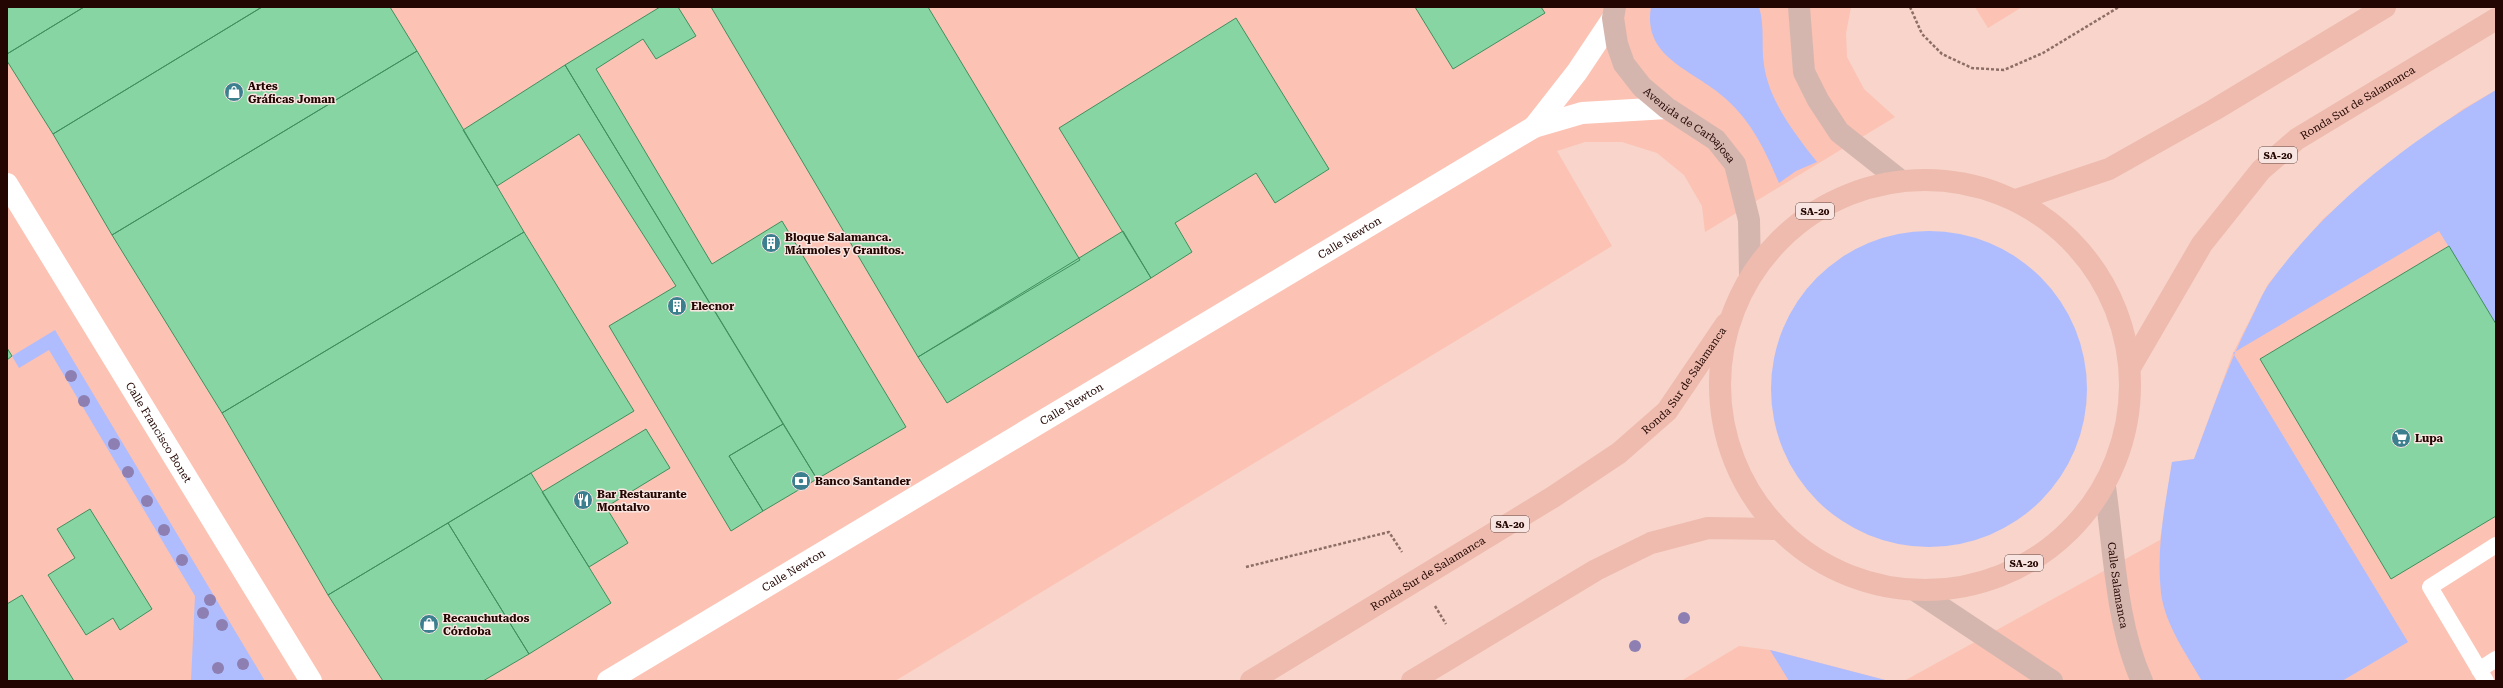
<svg xmlns="http://www.w3.org/2000/svg" width="2503" height="688" font-family="'Roboto Serif',serif">
  <rect width="100%" height="100%" fill="#f8d4ca"/>
  <path fill="#fcc2b3" d="M 7,7 L 1851,7 L 1846,33 L 1847,57 L 1864,89 L 1895,117 L 1705,232 L 1702,206 L 1684,175 L 1657,153 L 1622,142 L 1585,142 L 1557,151 L 1612,246 L 895,681 L 7,681 Z
    M 1975,7 L 2022,7 L 1988,28 Z
    M 2496,90 L 2496,681 L 1904,681 L 2160,540 L 2172,462 L 2194,459 L 2233,353 L 2268,284 L 2323,219 L 2385,166 L 2463,109 Z
    M 1739,646 L 1770,650 L 1889,681 L 1681,681 Z"/>
  <path fill="#afbdfe" d="M 1651,7 L 1759,7 C 1765,26 1761,46 1764,65 C 1769,101 1795,134 1817,162 L 1796,171 L 1779,183 C 1766,152 1752,122 1726,99 C 1695,70 1642,59 1651,7 Z
    M 2496,90 L 2496,324 L 2439,231 L 2233,353 L 2408,642 L 2342,681 L 2202,681 C 2186,654 2165,624 2161,593 C 2156,549 2165,505 2172,462 L 2194,459 C 2212,411 2228,364 2251,319 C 2257,307 2262,294 2269,284 C 2327,203 2411,140 2496,90 Z
    M1771 389a158 158 0 1 1 316 0a158 158 0 1 1-316 0Z
    M 55,330 L 265,681 L 191,681 L 195,596 L 49,350 L 19,368 L 12,356 Z
    M 1770,650 L 1889,681 L 1789,681 Z"/>
  <path fill="#86d5a2" stroke="#408f5f" d="M 7,7 L 84,7 L 7,54 Z
    M 84,7 L 262,7 L 53,134 L 7,61 L 7,54 Z
    M 262,7 L 390,7 L 417,51 L 112,235 L 53,134 Z
    M 660,7 L 678,7 L 696,36 L 656,59 L 643,39 L 596,69 L 712,264 L 782,221 L 906,427 L 817,479 L 565,65 Z
    M 711,7 L 928,7 L 1080,260 L 918,357 Z
    M 1415,7 L 1541,7 L 1545,13 L 1453,69 Z
    M 1236,18 L 1329,169 L 1275,203 L 1256,173 L 1175,223 L 1192,252 L 1151,278 L 1059,128 Z
    M 417,51 L 524,232 L 222,413 L 112,235 Z
    M 565,65 L 783,424 L 729,456 L 763,511 L 731,531 L 609,326 L 676,286 L 579,134 L 497,186 L 463,130 Z
    M 1123,231 L 1151,278 L 947,403 L 918,357 Z
    M 524,232 L 634,411 L 328,595 L 222,413 Z
    M 2449,246 L 2496,324 L 2496,516 L 2391,579 L 2260,359 Z
    M 7,348 L 12,356 L 7,360 Z
    M 783,424 L 817,479 L 763,511 L 729,456 Z
    M 646,429 L 670,468 L 606,507 L 628,543 L 589,567 L 542,492 Z
    M 531,473 L 611,603 L 529,654 L 448,523 Z
    M 90,509 L 152,609 L 120,630 L 113,618 L 86,635 L 48,575 L 75,558 L 57,529 Z
    M 448,523 L 529,654 L 483,681 L 383,681 L 328,595 Z
    M 22,595 L 74,681 L 7,681 L 7,604 Z"/>
  <g fill="none" stroke-linecap="round" stroke-linejoin="round">
    <path stroke="#8d6d66" stroke-width="2.5" stroke-dasharray="3 2" stroke-linecap="butt" d="M 1910,7 L 1922,34 L 1942,54 L 1972,68 L 2004,70 L 2043,53 L 2119,7
      M 1246,567 L 1389,532 L 1402,552
      M 1435,606 L 1446,624"/>
    <path stroke="#fff" stroke-width="16" d="M 2479,670 L 2496,659
      M 2486,681 L 2430,587 L 2496,545"/>
    <g stroke="#fff" stroke-width="22">
      <path d="M 1534,127 L 1577,72 L 1613,18"/>
      <path id="s1" d="M 7,184 L 311,681"/>
      <path id="s2" d="M 608,681 L 1534,127 L 1582,113 L 1667,108"/>
    </g>
    <g stroke="#d5b6af" stroke-width="22">
      <path id="s3" d="M 1615,7 L 1613,18 L 1617,44 L 1624,64 L 1642,87 L 1667,108 L 1716,140 L 1735,164 L 1749,220 L 1750,274"/>
      <path d="M 1799,7 L 1804,72 L 1818,100 L 1839,132 L 1901,181"/>
      <path id="s4" d="M 2105,487 C 2114,549 2116,624 2142,681"/>
      <path d="M 1918,592 L 2052,681"/>
    </g>
    <g stroke="#eebbae" stroke-width="22">
      <circle cx="1925" cy="385" r="205"/>
      <path d="M 2016,200 L 2109,169 L 2214,110 L 2385,7"/>
      <path id="s5" d="M 2131,366 L 2202,244 L 2261,170 L 2297,139 L 2496,19"/>
      <path id="s6" d="M 1251,681 L 1553,497 L 1619,453 L 1667,411 L 1726,324"/>
      <path d="M 1412,681 L 1596,570 L 1651,543 L 1708,528 L 1775,529"/>
    </g>
  </g>
  <g fill="#8d7fb2">
    <circle cx="71" cy="376" r="6"/>
    <circle cx="84" cy="401" r="6"/>
    <circle cx="114" cy="444" r="6"/>
    <circle cx="128" cy="472" r="6"/>
    <circle cx="147" cy="501" r="6"/>
    <circle cx="164" cy="530" r="6"/>
    <circle cx="182" cy="560" r="6"/>
    <circle cx="210" cy="600" r="6"/>
    <circle cx="203" cy="613" r="6"/>
    <circle cx="1684" cy="618" r="6"/>
    <circle cx="222" cy="625" r="6"/>
    <circle cx="1635" cy="646" r="6"/>
    <circle cx="243" cy="664" r="6"/>
    <circle cx="218" cy="668" r="6"/>
  </g>
  <defs>
    <g id="shop-disc" transform="scale(1)"><circle r="9.5" fill="#3c7f8f" stroke="#f8e5e1"/><path d="M-5-2.5h2.3a2.7 3.5 0 0 1 5.4 0H5L5.5 6h-11ZM-1.5-2.5h3a1.5 2.3 0 0 0-3 0Z" fill="#fff"/></g>
    <g id="building-disc" transform="scale(1)"><circle r="9.5" fill="#3c7f8f" stroke="#f8e5e1"/><path d="M-4-6H4V6H1V3H-1V6H-4ZM-2.5-4.3h1.7v1.8h-1.7ZM.8-4.3h1.7v1.8H.8ZM-2.5-1h1.7V.8h-1.7ZM.8-1h1.7V.8H.8Z" fill="#fff"/></g>
    <g id="supermarket-disc" transform="scale(1)"><circle r="9.5" fill="#3c7f8f" stroke="#f8e5e1"/><path d="M-6-5.5h2.5l.6 2H6L4.5 2H-2.5L-4.4-4H-6ZM-1.5 3.2a1.3 1.3 0 1 0 .1 0ZM3 3.2a1.3 1.3 0 1 0 .1 0Z" fill="#fff"/></g>
    <g id="bank-disc" transform="scale(1)"><circle r="9.5" fill="#3c7f8f" stroke="#f8e5e1"/><path d="M-6-4H6V4H-6ZM0-2.3a2.3 2.3 0 1 0 0 4.6a2.3 2.3 0 1 0 0-4.6Z" fill="#fff"/></g>
    <g id="restaurant-disc" transform="scale(1)"><circle r="9.5" fill="#3c7f8f" stroke="#f8e5e1"/><path d="M-5-6h1v4h1v-4h1v4h1v-4h1v5L-1.5 .5V6h-2V.5L-5-1ZM5-6V6H3V1.5H1.5Q1.5-4 5-6Z" fill="#fff"/></g>
  </defs>
  <g fill-rule="evenodd">
    <use href="#shop-disc" x="234" y="92"/>
    <use href="#building-disc" x="771" y="243"/>
    <use href="#building-disc" x="677" y="306"/>
    <use href="#supermarket-disc" x="2401" y="438"/>
    <use href="#bank-disc" x="801" y="481"/>
    <use href="#restaurant-disc" x="583" y="500"/>
    <use href="#shop-disc" x="429" y="624"/>
  </g>
  <g text-anchor="middle" dominant-baseline="central" stroke-width="3" stroke-linejoin="round" paint-order="stroke">
    <g fill="#f8e5e1" stroke="#634945" stroke-width="1">
      <rect x="2259" y="147" width="38" height="16" rx="3"/>
      <rect x="1796" y="203" width="38" height="16" rx="3"/>
      <rect x="1491" y="516" width="38" height="16" rx="3"/>
      <rect x="2005" y="555" width="38" height="16" rx="3"/>
    </g>
    <g font-size="10" font-weight="bold" fill="#230602">
      <text x="2278" y="155">SA-20</text>
      <text x="1815" y="211">SA-20</text>
      <text x="1510" y="524">SA-20</text>
      <text x="2024" y="563">SA-20</text>
    </g>
    <g font-size="11" font-weight="bold" fill="#230602" stroke="#f8e5e1" text-anchor="start">
      <text x="248" y="86">Artes<tspan x="248" dy="13">Gráficas Joman</tspan></text>
      <text x="785" y="237">Bloque Salamanca.<tspan x="785" dy="13">Mármoles y Granitos.</tspan></text>
      <text x="691" y="306">Elecnor</text>
      <text x="2415" y="438">Lupa</text>
      <text x="815" y="481">Banco Santander</text>
      <text x="597" y="494">Bar Restaurante<tspan x="597" dy="13">Montalvo</tspan></text>
      <text x="443" y="618">Recauchutados<tspan x="443" dy="13">Córdoba</tspan></text>
    </g>
    <g font-size="11" fill="#230602" stroke="#f8e5e1">
      <text stroke="none"><textPath href="#s5" startOffset="354">Ronda Sur de Salamanca</textPath></text>
      <text stroke="none"><textPath href="#s3" startOffset="149">Avenida de Carbajosa</textPath></text>
      <text stroke="none"><textPath href="#s2" startOffset="864">Calle Newton</textPath></text>
      <text stroke="none"><textPath href="#s6" startOffset="531">Ronda Sur de Salamanca</textPath></text>
      <text stroke="none"><textPath href="#s2" startOffset="540">Calle Newton</textPath></text>
      <text stroke="none"><textPath href="#s1" startOffset="291">Calle Francisco Bonet</textPath></text>
      <text stroke="none"><textPath href="#s2" startOffset="216">Calle Newton</textPath></text>
      <text stroke="none"><textPath href="#s6" startOffset="207">Ronda Sur de Salamanca</textPath></text>
      <text stroke="none"><textPath href="#s4" startOffset="99">Calle Salamanca</textPath></text>
    </g>
  </g>
  <rect width="2503" height="688" fill="none" stroke="#230602" stroke-width="16"/>
</svg>
